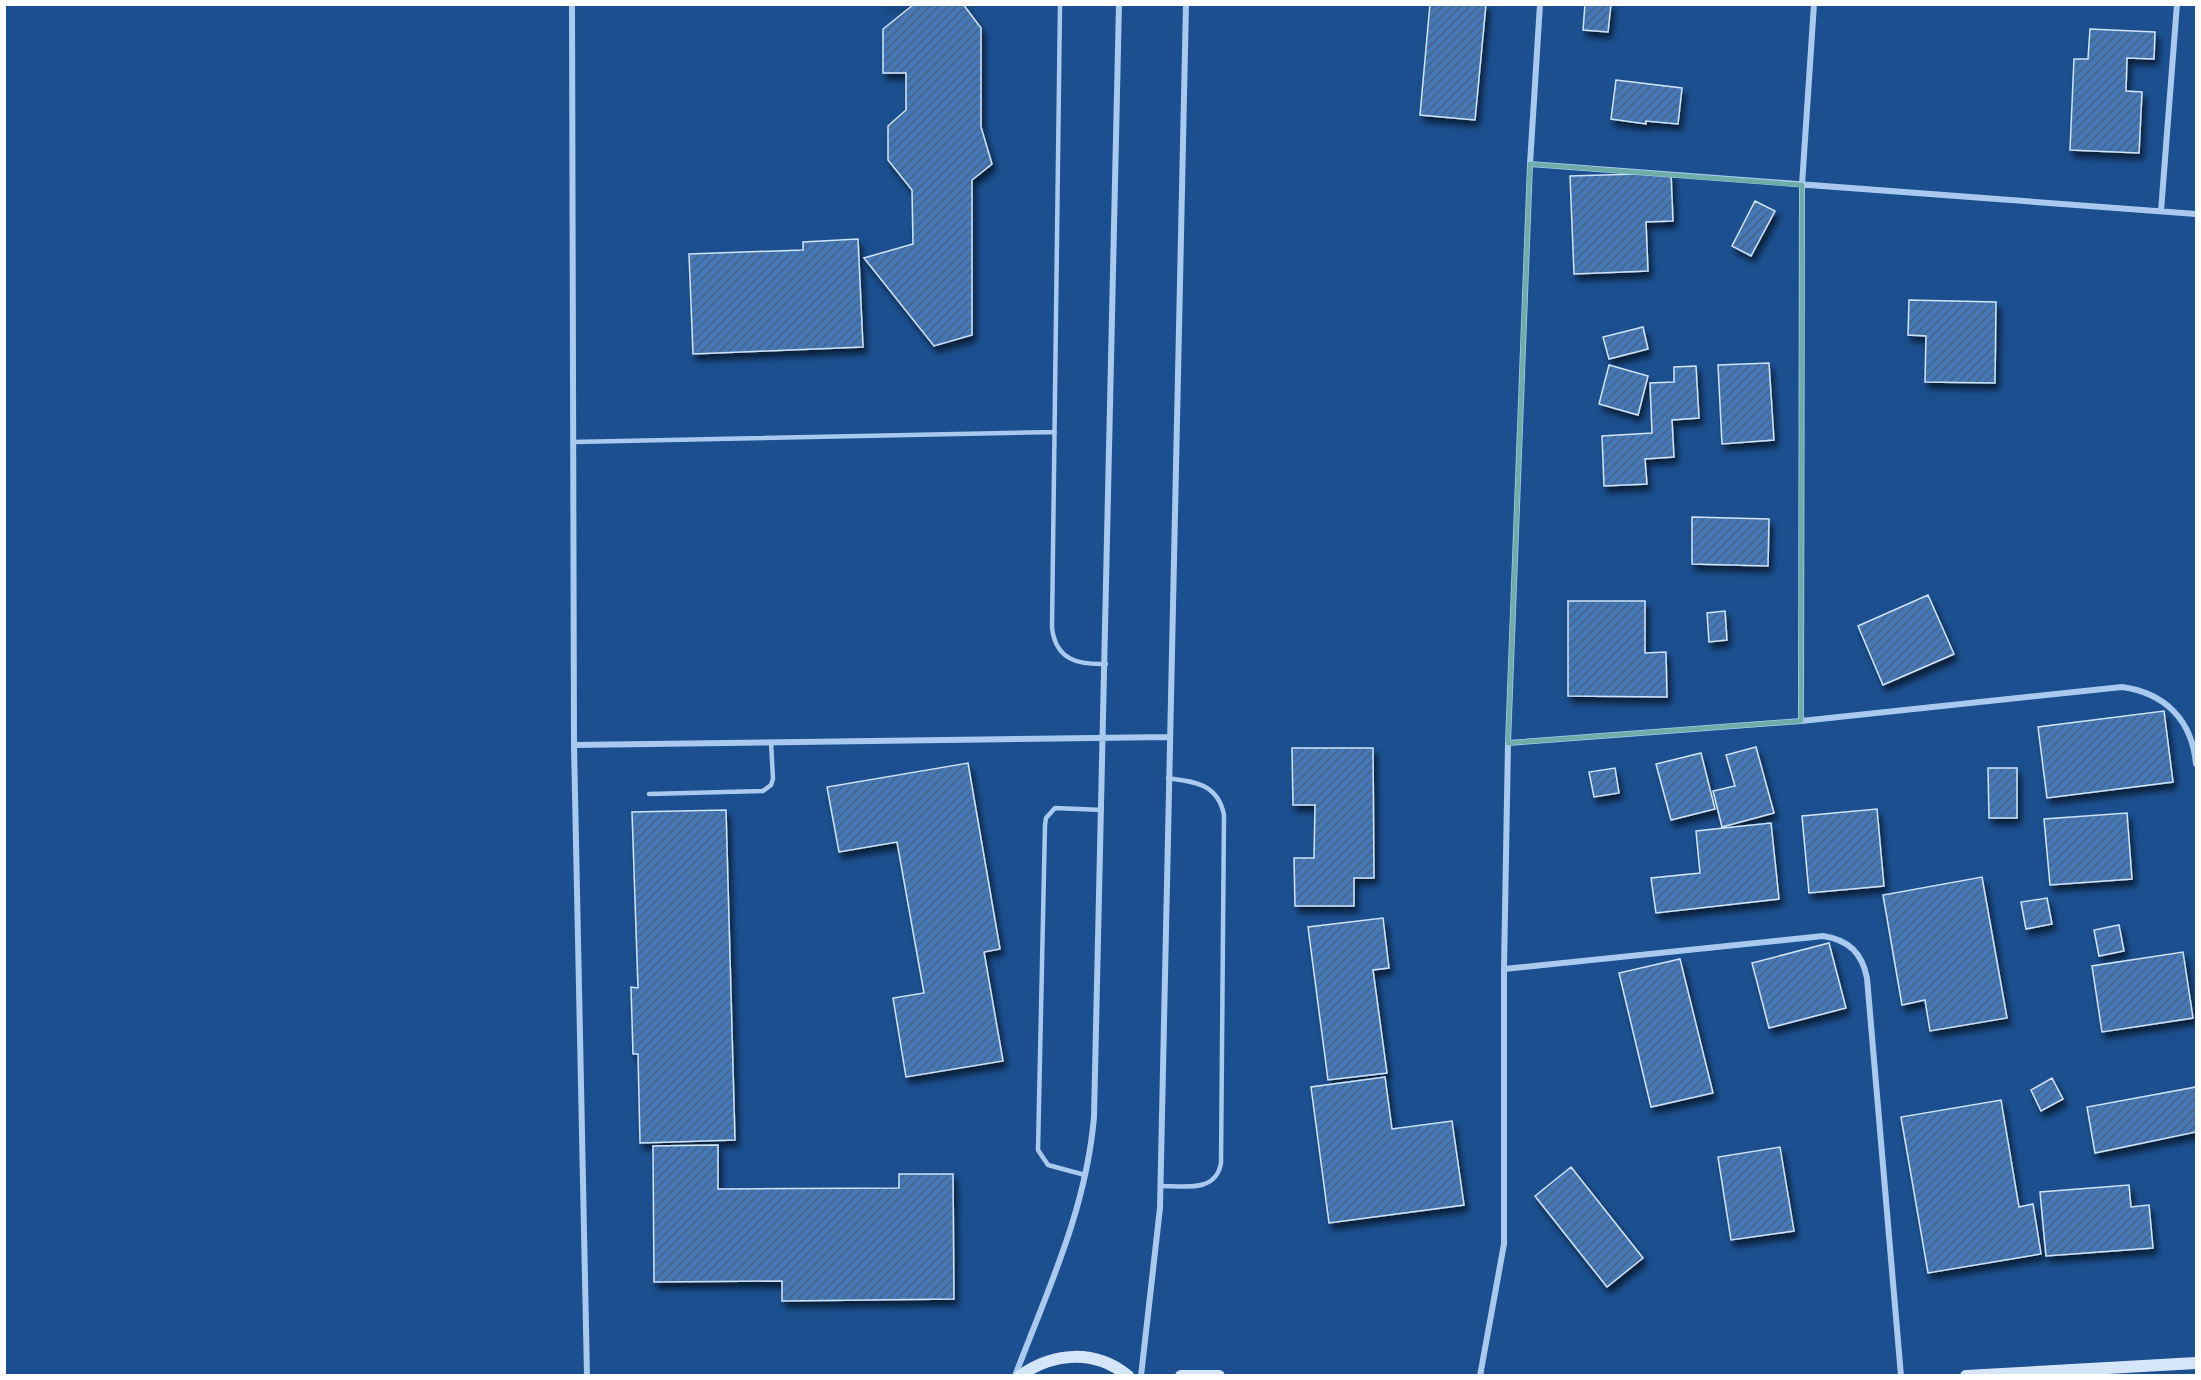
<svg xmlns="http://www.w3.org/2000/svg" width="2201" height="1380" font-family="Commissioner,sans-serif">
  <defs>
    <pattern id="building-hatch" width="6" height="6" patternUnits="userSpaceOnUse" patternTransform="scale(1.5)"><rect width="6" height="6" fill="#4478b7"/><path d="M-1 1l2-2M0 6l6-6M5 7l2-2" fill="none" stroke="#486282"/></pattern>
    <filter id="shadow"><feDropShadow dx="3.5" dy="6" stdDeviation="3" flood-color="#0009"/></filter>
  </defs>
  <rect width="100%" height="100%" fill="#1b4f8f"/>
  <path fill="url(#building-hatch)" stroke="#cfe3fa" stroke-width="1.5" filter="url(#shadow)" d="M 963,4 L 981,28 L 981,127 L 992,164 L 972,180 L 972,335 L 934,346 L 864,258 L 913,244 L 912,190 L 888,160 L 888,126 L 906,110 L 906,73 L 883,73 L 883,29 L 913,5 L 882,4 Z
    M 1430,4 L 1486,4 L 1475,120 L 1420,115 Z
    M 1585,4 L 1611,4 L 1608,32 L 1583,30 Z
    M 2090,29 L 2155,32 L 2154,59 L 2127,58 L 2126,91 L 2142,92 L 2139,153 L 2070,150 L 2074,59 L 2088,59 Z
    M 1616,80 L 1682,88 L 1678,124 L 1646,121 L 1646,124 L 1611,119 Z
    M 1671,173 L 1673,221 L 1646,222 L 1648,271 L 1574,274 L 1570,176 Z
    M 1755,201 L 1775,211 L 1751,256 L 1732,246 Z
    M 858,239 L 863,347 L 693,354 L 689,254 L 803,250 L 803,242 Z
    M 1909,300 L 1996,302 L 1995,383 L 1925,382 L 1926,336 L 1908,335 Z
    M 1643,327 L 1648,349 L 1609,359 L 1603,337 Z
    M 1769,363 L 1774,440 L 1722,444 L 1718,365 Z
    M 1609,365 L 1648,376 L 1638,415 L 1599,404 Z
    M 1696,366 L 1699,418 L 1672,420 L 1674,457 L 1645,459 L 1647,484 L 1604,486 L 1602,436 L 1652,433 L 1650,383 L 1674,382 L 1674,367 Z
    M 1692,517 L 1769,519 L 1768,566 L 1692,564 Z
    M 1928,595 L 1954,654 L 1883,685 L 1858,626 Z
    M 1568,601 L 1645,601 L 1645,653 L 1666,652 L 1667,697 L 1568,696 Z
    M 1725,611 L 1727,640 L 1709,642 L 1707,613 Z
    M 2164,711 L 2173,782 L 2047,798 L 2038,727 Z
    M 1756,747 L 1774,813 L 1722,827 L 1713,791 L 1735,786 L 1726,755 Z
    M 1292,748 L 1373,748 L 1374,878 L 1354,878 L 1354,906 L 1295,906 L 1294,858 L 1314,858 L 1315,805 L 1293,805 Z
    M 1701,753 L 1715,809 L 1671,820 L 1656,764 Z
    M 968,763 L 1000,949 L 984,952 L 1003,1061 L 906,1077 L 893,998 L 924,993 L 897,842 L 839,852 L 827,787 Z
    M 1615,768 L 1619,793 L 1594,797 L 1589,772 Z
    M 1988,768 L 2017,768 L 2017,818 L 1989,818 Z
    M 1877,809 L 1884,886 L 1809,893 L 1802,816 Z
    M 726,810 L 735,1140 L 640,1143 L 638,1054 L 633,1054 L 631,987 L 638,988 L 632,812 Z
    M 2127,813 L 2132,879 L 2050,885 L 2044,819 Z
    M 1771,823 L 1779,899 L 1656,913 L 1651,878 L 1700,873 L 1696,831 Z
    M 1982,877 L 2007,1018 L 1930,1031 L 1925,1000 L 1902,1005 L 1883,895 Z
    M 2047,898 L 2052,924 L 2026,929 L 2021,902 Z
    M 1383,918 L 1389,968 L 1373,970 L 1387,1073 L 1328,1080 L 1308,927 Z
    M 2119,925 L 2124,951 L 2099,956 L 2094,930 Z
    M 1829,943 L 1846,1008 L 1769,1028 L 1752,963 Z
    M 2183,952 L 2193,1018 L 2102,1032 L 2092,966 Z
    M 1680,959 L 1713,1093 L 1651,1107 L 1619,973 Z
    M 1385,1077 L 1392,1129 L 1452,1121 L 1464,1205 L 1329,1223 L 1311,1087 Z
    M 2052,1078 L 2063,1099 L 2041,1111 L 2031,1090 Z
    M 2196,1087 L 2196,1132 L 2095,1153 L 2087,1107 Z
    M 2001,1100 L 2019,1207 L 2033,1204 L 2041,1254 L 1928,1273 L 1901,1117 Z
    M 718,1145 L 718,1189 L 899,1188 L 899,1174 L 953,1174 L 954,1299 L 782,1301 L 782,1281 L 654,1282 L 653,1146 Z
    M 1780,1147 L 1794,1231 L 1731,1240 L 1718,1157 Z
    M 1571,1167 L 1643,1258 L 1607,1287 L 1535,1196 Z
    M 2129,1185 L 2131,1207 L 2149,1205 L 2153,1248 L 2046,1256 L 2040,1192 Z"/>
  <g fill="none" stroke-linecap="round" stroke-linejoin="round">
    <path stroke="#a9c9ee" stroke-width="4.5" d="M 1060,4 L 1052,628 C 1056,660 1078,665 1106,664
      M 573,442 L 1055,432
      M 649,794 L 763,791 L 771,785 L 773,779 L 771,742
      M 1085,1175 L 1048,1165 L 1038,1150 L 1045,825 L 1046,818 L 1055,808 L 1102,810
      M 1160,1186 C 1184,1186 1216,1193 1221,1163 L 1224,815 C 1218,784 1196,782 1168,778"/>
    <path stroke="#a9c9ee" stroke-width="6" d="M 572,4 L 574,745 L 587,1376
      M 1530,164 L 2196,214
      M 2161,211 L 2177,4
      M 1801,721 L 1802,185 L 1814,4
      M 1508,743 L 1801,721 L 2122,687 C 2165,693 2192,720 2196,764
      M 574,745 L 1169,737
      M 1504,969 L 1823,936 C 1849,940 1862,953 1867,978 L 1901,1376
      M 1015,1376 C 1048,1289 1086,1210 1094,1117 L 1119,4
      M 1141,1376 L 1160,1208 L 1186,4
      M 1480,1376 L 1504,1244 L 1504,969 L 1508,743 L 1530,164 L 1540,4"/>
    <path stroke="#d6e6fa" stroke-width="12" d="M 1020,1376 C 1053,1352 1095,1349 1128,1376
      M 1181,1376 L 1219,1376
      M 1966,1376 L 2196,1363"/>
  </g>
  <path fill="none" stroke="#6fada8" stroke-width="4.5" stroke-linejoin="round" d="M 1530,164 L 1802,185 L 1801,721 L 1508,743 Z"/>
  <rect width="2201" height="1380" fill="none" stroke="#ffffff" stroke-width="12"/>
</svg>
